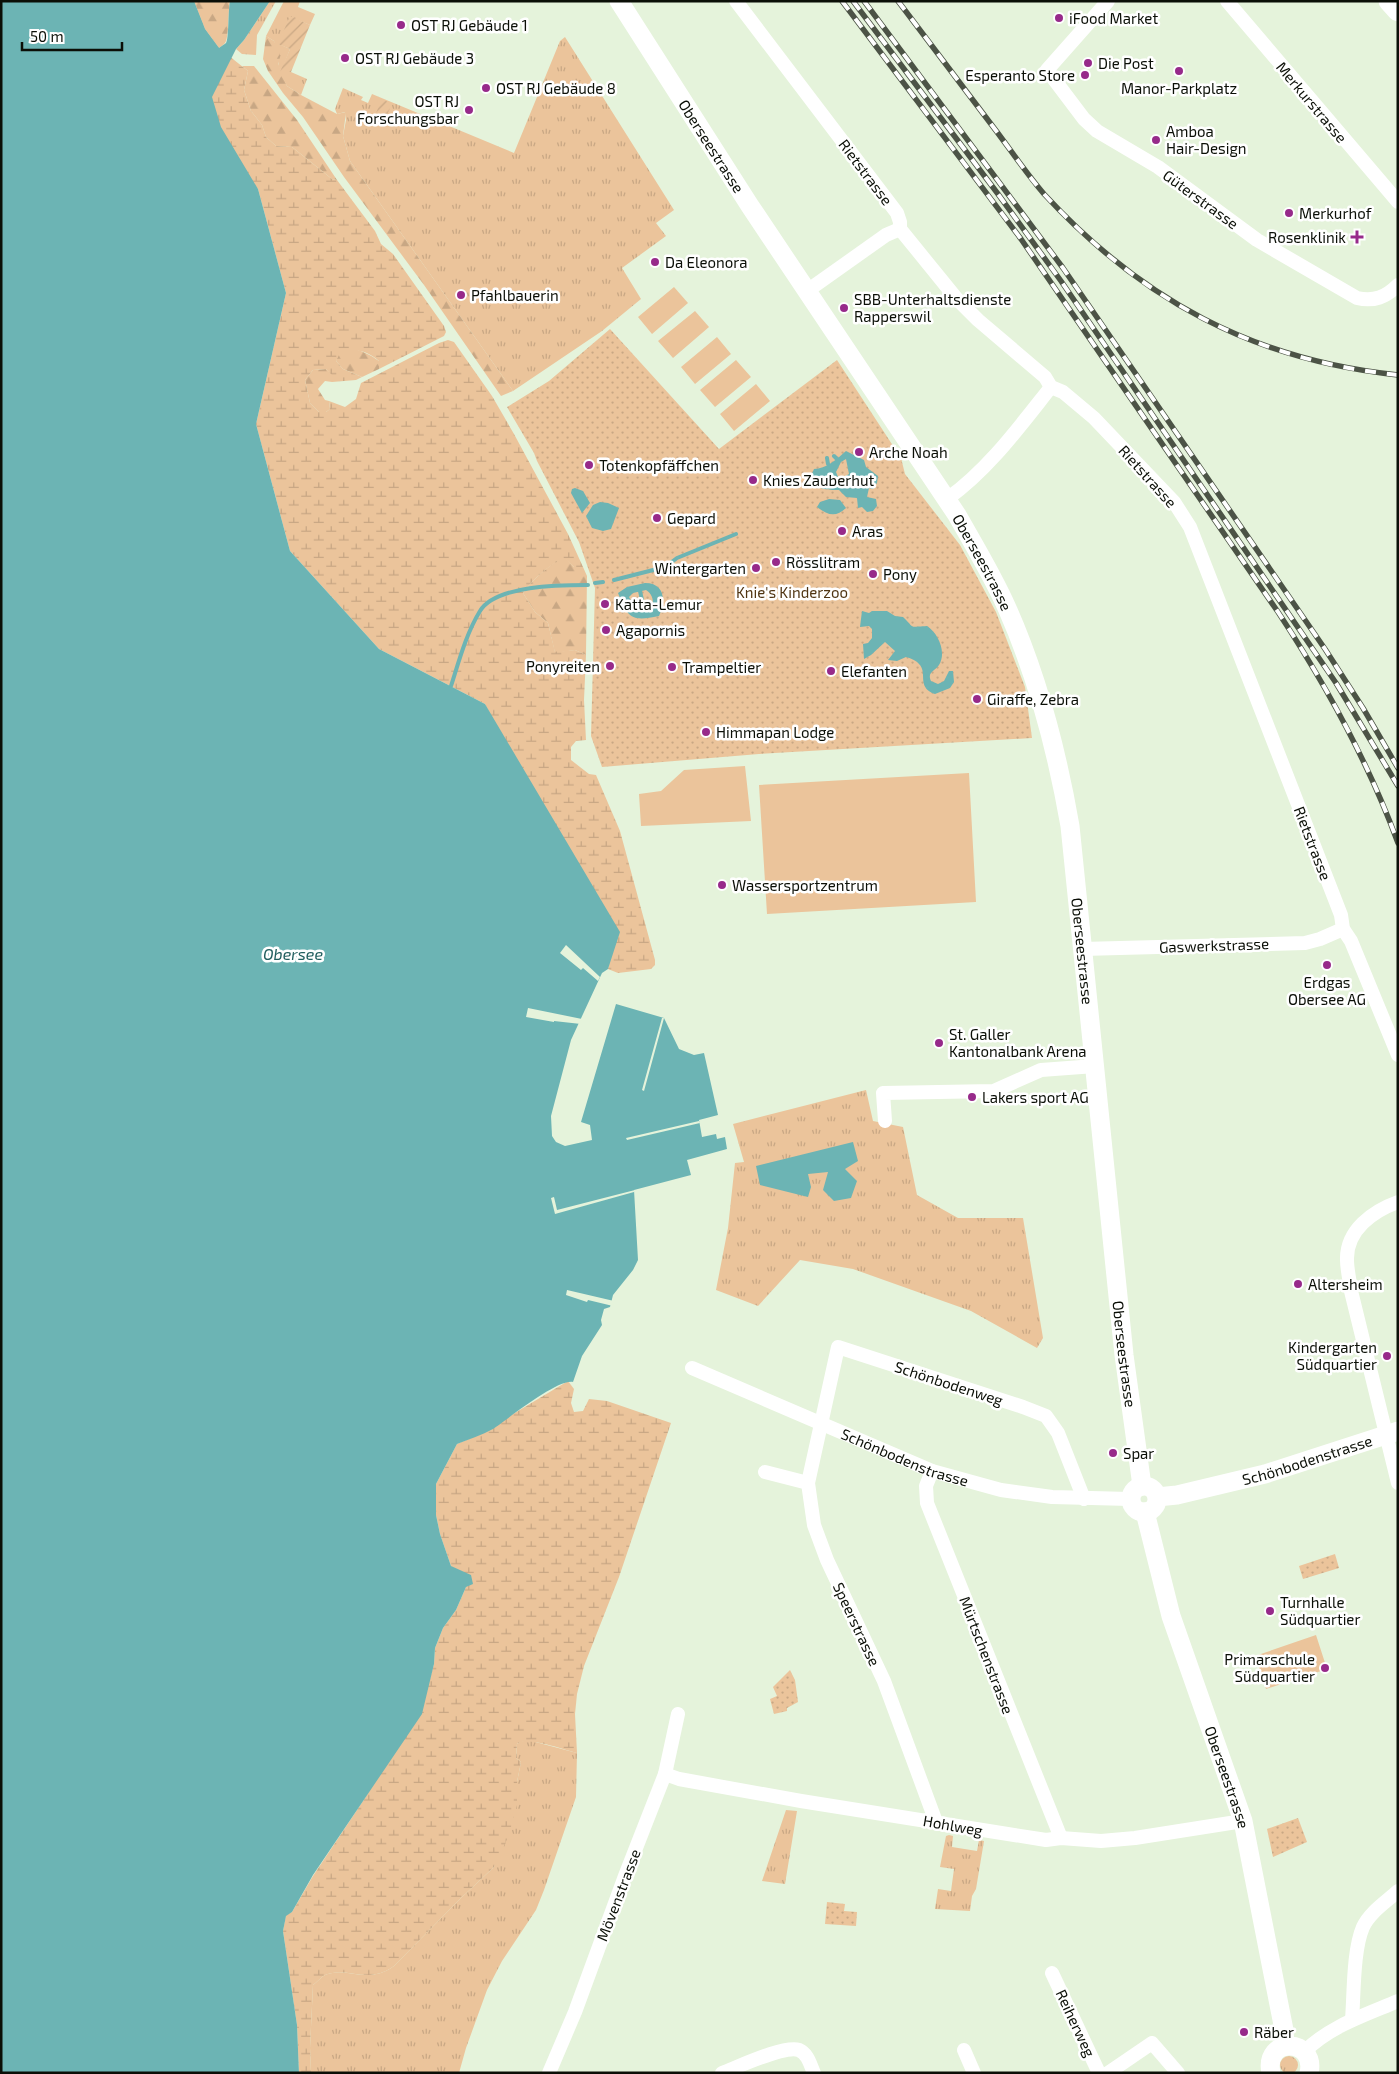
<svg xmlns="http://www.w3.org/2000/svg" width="1399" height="2074" font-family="'Exo 2',sans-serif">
  <defs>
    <pattern id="grass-tufts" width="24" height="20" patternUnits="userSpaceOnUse" patternTransform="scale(1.25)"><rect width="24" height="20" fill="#ebc49b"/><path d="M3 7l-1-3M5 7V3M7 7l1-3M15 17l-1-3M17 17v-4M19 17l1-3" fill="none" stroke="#c8a784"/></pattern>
    <pattern id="forest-firs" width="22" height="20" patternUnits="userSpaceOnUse" patternTransform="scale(1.25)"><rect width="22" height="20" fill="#ebc49b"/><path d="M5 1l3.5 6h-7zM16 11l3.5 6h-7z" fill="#c8a784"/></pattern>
    <pattern id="wetland-marsh" width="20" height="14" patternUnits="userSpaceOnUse" patternTransform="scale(1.25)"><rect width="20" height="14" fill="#ebc49b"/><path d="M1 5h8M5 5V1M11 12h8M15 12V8" fill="none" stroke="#c8a784"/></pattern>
    <pattern id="park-dots" width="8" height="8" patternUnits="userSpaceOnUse" patternTransform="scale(1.25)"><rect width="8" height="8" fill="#ebc49b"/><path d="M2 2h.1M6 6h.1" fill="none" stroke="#c8a784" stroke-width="1.8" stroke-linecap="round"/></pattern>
    <pattern id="garden-furrows" width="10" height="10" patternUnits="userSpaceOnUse" patternTransform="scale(1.25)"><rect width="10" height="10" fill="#ebc49b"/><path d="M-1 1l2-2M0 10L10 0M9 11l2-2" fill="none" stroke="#c8a784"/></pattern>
  </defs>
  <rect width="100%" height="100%" fill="#e5f3db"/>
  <path fill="url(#grass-tufts)" d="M 270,1 L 276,1 L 257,35 L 256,55 L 242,54 L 236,49 L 244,40 Z
    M 284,1 L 300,1 L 298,7 L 315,14 L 310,25 L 290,17 L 279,44 L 290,49 L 281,72 L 291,72 L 307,79 L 301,95 L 287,86 L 280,72 L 274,41 L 266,36 Z
    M 565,37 L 674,210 L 656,223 L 666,236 L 622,268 L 641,299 L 602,331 L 513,391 L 350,161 L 343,136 L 346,120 L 345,112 L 337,114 L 335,109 L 343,88 L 363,97 L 361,100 L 368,103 L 372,94 L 514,153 L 560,41 Z
    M 866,1090 L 873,1121 L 903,1127 L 917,1195 L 958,1218 L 1023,1218 L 1043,1338 L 1037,1348 L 971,1311 L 853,1269 L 800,1260 L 758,1306 L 716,1290 L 728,1228 L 735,1163 L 744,1162 L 733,1124 Z
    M 528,1740 L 577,1753 L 576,1797 L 544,1890 L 536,1910 L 502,1961 L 487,1990 L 466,2048 L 459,2073 L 311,2073 L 310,2048 L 313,1985 C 317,1982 321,1977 325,1975 C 348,1965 366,1986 394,1966 L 460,1899 L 494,1867 L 517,1782 L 521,1762 L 516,1758 L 517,1744 L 520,1742 Z
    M 786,1810 L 797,1811 L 785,1884 L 762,1881 Z
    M 949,1835 L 953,1836 L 952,1847 L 977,1851 L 979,1840 L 984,1841 L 976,1889 L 972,1896 L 970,1911 L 935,1909 L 938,1889 L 951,1891 L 954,1869 L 940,1867 L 946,1836 Z
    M1280 2065a9 9 0 1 1 18 0a9 9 0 1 1-18 0Z"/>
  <path fill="url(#forest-firs)" d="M 194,1 L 230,1 C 228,10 229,39 225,43 C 224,45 221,46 219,48 L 205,29 Z
    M 266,36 L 274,41 L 280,53 L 278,63 L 287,86 L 301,95 L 337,114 L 346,112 L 343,136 L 350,161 L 513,391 L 501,396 L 424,285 L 344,177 L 303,117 L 283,93 L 268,71 L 263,59 Z
    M 242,66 L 254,66 L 297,120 L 337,180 L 332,179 L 292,147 L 276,146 L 266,137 L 262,125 L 251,111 L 244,90 L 248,71 Z
    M 348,349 C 358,348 371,355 379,361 L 379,369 L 362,377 L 343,369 L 336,361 L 338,355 Z
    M 326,369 L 333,375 L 332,382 L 325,381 L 318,389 L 325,400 L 329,401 L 330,409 L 326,412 L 319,412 L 310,403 L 305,380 L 313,370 Z
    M 564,557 L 574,567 L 583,567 L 587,576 L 586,655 L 575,650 L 555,653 L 548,623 L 535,612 L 523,593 C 533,579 549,565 564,557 Z"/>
  <path fill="url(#wetland-marsh)" d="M 194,1 L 205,29 L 219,48 L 248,71 L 244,90 L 251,111 L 262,125 L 266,137 L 276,146 L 292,147 L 332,179 L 337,180 L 375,231 L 381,244 L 393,254 L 444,326 L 446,332 L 444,336 L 379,369 L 379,361 C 366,350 354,347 339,355 L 336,361 L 343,369 L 362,377 L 356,380 L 332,382 L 332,375 L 326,369 L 313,370 L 305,380 L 310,403 L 319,412 L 326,412 L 330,409 L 329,401 L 345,407 L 356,399 L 361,383 L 439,343 L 448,340 L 454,342 L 492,396 L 514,434 L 568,534 L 583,567 L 574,567 L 564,558 C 549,565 533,579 523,593 L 535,612 L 548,623 L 555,652 L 575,650 L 586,655 L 584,700 L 586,740 L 576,741 L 571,747 L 571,760 L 589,774 L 596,775 L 620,831 L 655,960 L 655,965 L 651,969 L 618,973 L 608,969 L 610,958 L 485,704 L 379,649 L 290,551 L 256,424 L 286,293 L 258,189 L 183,97 Z
    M 568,1381 L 574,1389 L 571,1403 L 574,1412 L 583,1411 L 589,1399 L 607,1401 L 671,1423 L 619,1577 L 584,1666 L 577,1694 L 575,1714 L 577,1753 C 564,1750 528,1736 517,1744 L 516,1758 L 521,1762 L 517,1782 L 517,1805 L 509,1835 L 494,1867 L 460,1899 L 394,1966 C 366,1986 349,1965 325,1975 C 321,1977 317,1982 313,1985 L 310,2048 L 311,2073 L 299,2073 L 297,2025 L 283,1931 L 286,1915 L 292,1912 L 313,1876 L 365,1798 L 426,1692 L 434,1664 L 435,1648 L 443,1628 L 456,1610 L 466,1587 L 451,1566 L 440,1534 L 436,1515 L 436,1484 L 457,1444 L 492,1429 L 508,1417 Z"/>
  <path fill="url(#park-dots)" d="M 610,329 L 719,449 L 837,360 L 901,458 L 905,474 L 960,545 L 996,612 L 1025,687 L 1032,738 L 759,754 L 602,767 L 591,736 L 595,588 L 579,542 L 537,461 L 534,453 L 507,407 L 549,381 Z
    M 1335,1554 L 1339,1568 L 1303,1579 L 1299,1566 Z
    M 790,1670 L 795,1680 L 798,1702 L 787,1708 L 787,1711 L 774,1714 L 770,1699 L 777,1696 L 773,1687 Z
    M 1298,1818 L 1307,1842 L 1273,1857 L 1267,1829 Z
    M 827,1902 L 845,1904 L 844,1911 L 857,1912 L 856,1926 L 825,1924 Z"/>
  <path fill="url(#garden-furrows)" d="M 290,16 L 310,25 L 291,72 L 280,72 L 290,49 L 278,44 Z
    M 382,99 L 392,104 L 386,117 L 376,113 Z"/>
  <path fill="#ebc49b" d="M 674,287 L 688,303 L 652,334 L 638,317 Z
    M 695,311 L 709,327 L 673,358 L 658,341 Z
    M 717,337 L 731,354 L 695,384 L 681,367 Z
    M 736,360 L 751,377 L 715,407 L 700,390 Z
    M 756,384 L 770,401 L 734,431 L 720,414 Z
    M 745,766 L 751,821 L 641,826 L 639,794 L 661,791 L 684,770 Z
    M 969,773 L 976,902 L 767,914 L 759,785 Z
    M 1316,1635 L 1327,1669 L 1266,1689 L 1255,1656 Z"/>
  <path fill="#6cb4b4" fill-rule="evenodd" d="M 1,1 L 194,1 L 205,29 L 219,48 C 221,46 224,45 226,43 C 229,39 228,10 230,1 L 270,1 L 244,40 L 236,49 L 212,97 L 221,127 L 258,189 L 286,293 L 256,424 L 290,551 L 379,649 L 485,704 L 620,932 L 608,969 L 602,973 L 571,1040 L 551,1116 L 552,1136 L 556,1142 L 565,1146 L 592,1140 L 590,1125 L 581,1122 L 616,1004 L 664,1018 L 679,1049 L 694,1055 L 704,1053 L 718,1115 L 699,1120 L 702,1137 L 716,1134 L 717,1139 L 725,1137 L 727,1149 L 687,1160 L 691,1175 L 634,1190 L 638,1260 L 633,1270 L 613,1295 L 610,1307 L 604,1309 L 601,1320 L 602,1325 L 582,1356 L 573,1382 C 557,1379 508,1419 493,1429 C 482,1435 469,1439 457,1444 L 436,1484 L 436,1515 L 440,1534 L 451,1566 L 471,1575 L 473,1584 L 466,1587 L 456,1610 L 443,1628 L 435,1648 L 434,1664 L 422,1714 L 313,1875 L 292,1912 L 286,1916 L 283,1931 L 297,2025 L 299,2073 L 1,2073 Z
    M 846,451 L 864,460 L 866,467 L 878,476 L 877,483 L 873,489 L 869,488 L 867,497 L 876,499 L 877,506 L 873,511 L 867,512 L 862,507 L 858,508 L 857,498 L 846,497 L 839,490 C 828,490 815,490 810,478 L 814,469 C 826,469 837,459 846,451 ZM 846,459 L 849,474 L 842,478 L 838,477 L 836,472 L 841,462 Z
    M 575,488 L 583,491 L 590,503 L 582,513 L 571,493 L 572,489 Z
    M 829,499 L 840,500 L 846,508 C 836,518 827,515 817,507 L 820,502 Z
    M 600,502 L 608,503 L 619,508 L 611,529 L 603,531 L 592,528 L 586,516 L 593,505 Z
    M 645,583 C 665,583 666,601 659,616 C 631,622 628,618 618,593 L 627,587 ZM 646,590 C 652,594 653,598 653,605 L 641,610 L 633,604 L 629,597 L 633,593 Z
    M 862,611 L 869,613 L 872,611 L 887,611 L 895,616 L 903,617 C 916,629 907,627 927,626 C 938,633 947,652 939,665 C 934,672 927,672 931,681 L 938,684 L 944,681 L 949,671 L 953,671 L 954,682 L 950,688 L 935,694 C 911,685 937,666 906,657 L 897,661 L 888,660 L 895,651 L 885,642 L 871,655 L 864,659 L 863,644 L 868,643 L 872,638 L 872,629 L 869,626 L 860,627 Z
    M 853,1142 L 858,1161 L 845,1169 L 857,1181 L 851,1198 L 834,1201 L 823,1190 L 828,1172 L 808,1174 L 811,1187 L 808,1197 L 760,1185 L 756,1166 Z"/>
  <path fill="#e5f3db" d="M 566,945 L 600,977 L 598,981 L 583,968 L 581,970 L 560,953 Z
    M 528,1008 L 582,1019 L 581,1024 L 554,1021 L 554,1022 L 526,1017 Z
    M 662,1018 L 664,1018 L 644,1091 L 642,1090 Z
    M 699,1121 L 700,1123 L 627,1140 L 626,1138 Z
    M 635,1190 L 634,1192 L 555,1214 L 551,1198 L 554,1197 L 557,1210 Z
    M 567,1290 L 614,1301 L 613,1306 L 588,1300 L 587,1302 L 566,1295 Z"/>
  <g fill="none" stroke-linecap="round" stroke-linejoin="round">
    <path stroke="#6cb4b4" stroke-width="4" d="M 834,456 L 837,459
      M 827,458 L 828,464
      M 614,580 L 665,567 L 677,558 L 736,534
      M 595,583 L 603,582
      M 640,600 L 642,600 L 640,591
      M 451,686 C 459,661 466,634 480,611 C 496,585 561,585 588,585"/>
    <g stroke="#fff" stroke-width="14">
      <path d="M 736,1 L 897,213 L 900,222 L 900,229 L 956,298 L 978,320 L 1045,377 L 1051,387 L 1063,392 L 1094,418 L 1174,502 L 1190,527 L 1341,915 L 1343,929 L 1351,941 L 1398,1055"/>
      <path d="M 1108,1 L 1047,70 L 1084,119 L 1097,131 L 1158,167 L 1257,240 L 1357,298 C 1374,302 1386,297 1398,285"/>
      <path d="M 1227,1 L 1398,202"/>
      <path d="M 807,291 L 886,235 L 900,229"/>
      <path d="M 947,499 C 988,470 1020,426 1051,387"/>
      <path d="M 1082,949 L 1305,943 L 1320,939 L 1343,929"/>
      <path d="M 885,1121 L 883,1093 L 994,1091 L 1041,1070 L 1095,1066"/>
      <path d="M 1398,1202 C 1373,1211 1346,1230 1347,1260 C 1347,1270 1350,1281 1351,1291 L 1398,1483"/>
      <path id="s1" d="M 692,1368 L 932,1471 L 1001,1490 L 1052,1497 L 1130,1499"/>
      <path d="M 932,1471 L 926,1486 L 927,1503 L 1061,1838"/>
      <path d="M 765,1472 L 808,1483"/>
      <path d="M 665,1774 L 679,1779 L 801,1801 L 1046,1840 L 1061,1838 L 1101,1841 L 1135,1838 L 1243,1821"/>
      <path d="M 936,1822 L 884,1681 L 827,1560 L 814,1525 L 808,1483 L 838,1347 L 1023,1407 L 1046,1416 L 1058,1433 L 1084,1499"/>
      <path d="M 1052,1973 L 1099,2073"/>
      <path d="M 1352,2020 C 1354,1994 1353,1950 1363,1927 C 1370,1912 1386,1902 1398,1891"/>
      <path d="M 964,2050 L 974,2073"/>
      <path d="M 1304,2052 C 1330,2026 1365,2015 1398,2001"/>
      <path d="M 549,2073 L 575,2012 L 625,1876 L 665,1774 L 678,1714"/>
      <path d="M 722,2073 C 738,2067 784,2045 799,2050 C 808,2054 810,2064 814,2073"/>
      <path d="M 1108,2073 L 1152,2043 L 1178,2073"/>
    </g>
    <g stroke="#fff" stroke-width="19">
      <path id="s2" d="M 619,1 L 750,206 L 957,515 C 974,545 993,576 1007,608 C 1038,678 1057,751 1070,826 L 1124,1355 L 1142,1486"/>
      <circle cx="1144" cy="1499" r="13"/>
      <path id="s3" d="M 1157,1497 L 1177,1495 L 1265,1474 L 1398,1431"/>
      <path id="s4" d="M 1145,1512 L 1171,1616 L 1243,1821 L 1284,2030 L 1285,2046"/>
      <path d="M 1271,2073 C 1263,2036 1317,2038 1309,2073"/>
    </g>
    <path stroke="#fff" stroke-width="21" d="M 1389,1 L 1398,11"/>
    <g stroke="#4c5346" stroke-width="5.5">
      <path id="rail" d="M 842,1 L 1021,239 L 1278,612 C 1326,685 1368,761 1398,843
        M 853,1 L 998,194 L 1061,281 L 1336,683 L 1398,786
        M 864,1 L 1063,268 L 1325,649 L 1363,708 L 1398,768
        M 898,1 C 930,43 962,86 994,128 C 1010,149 1026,173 1044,194 C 1142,300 1253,360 1398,375"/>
    </g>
    <use href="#rail" stroke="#fff" stroke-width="4" stroke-dasharray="11" stroke-linecap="butt"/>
  </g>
  <g fill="#972a8a" stroke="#fff" stroke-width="2">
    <circle cx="1059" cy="18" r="5"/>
    <circle cx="401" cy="25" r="5"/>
    <circle cx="345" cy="58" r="5"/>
    <circle cx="1088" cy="63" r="5"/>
    <circle cx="1179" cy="71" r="5"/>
    <circle cx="1085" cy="75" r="5"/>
    <circle cx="486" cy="88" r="5"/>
    <circle cx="469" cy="110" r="5"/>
    <circle cx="1156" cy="140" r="5"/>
    <circle cx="1289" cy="213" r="5"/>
    <path d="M1354.5 229.5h5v5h5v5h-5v5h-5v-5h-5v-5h5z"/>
    <circle cx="655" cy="262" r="5"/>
    <circle cx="461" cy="295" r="5"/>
    <circle cx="844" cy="308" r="5"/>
    <circle cx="859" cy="452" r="5"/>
    <circle cx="589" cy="465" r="5"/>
    <circle cx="753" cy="480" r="5"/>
    <circle cx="657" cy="518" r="5"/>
    <circle cx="842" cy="531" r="5"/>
    <circle cx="776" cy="562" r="5"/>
    <circle cx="756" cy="568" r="5"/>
    <circle cx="873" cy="574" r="5"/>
    <circle cx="605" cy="604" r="5"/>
    <circle cx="606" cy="630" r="5"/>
    <circle cx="610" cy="666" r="5"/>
    <circle cx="672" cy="667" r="5"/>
    <circle cx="831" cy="671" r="5"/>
    <circle cx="977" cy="699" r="5"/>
    <circle cx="706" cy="732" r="5"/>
    <circle cx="722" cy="885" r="5"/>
    <circle cx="1327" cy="965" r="5"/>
    <circle cx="939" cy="1043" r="5"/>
    <circle cx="972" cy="1097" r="5"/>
    <circle cx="1298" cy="1284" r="5"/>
    <circle cx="1387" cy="1356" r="5"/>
    <circle cx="1113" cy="1453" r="5"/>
    <circle cx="1270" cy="1611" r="5"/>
    <circle cx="1325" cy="1668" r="5"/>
    <circle cx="1244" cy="2032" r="5"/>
  </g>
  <g text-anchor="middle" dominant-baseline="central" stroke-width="5" stroke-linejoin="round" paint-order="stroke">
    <g font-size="15" fill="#0b0f07" stroke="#fff" text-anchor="start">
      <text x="1069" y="18">iFood Market</text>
      <text x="411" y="25">OST RJ Gebäude 1</text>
      <text x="355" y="58">OST RJ Gebäude 3</text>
      <text x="1098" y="63">Die Post</text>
      <text x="1075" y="75" text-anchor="end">Esperanto Store</text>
      <text x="496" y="88">OST RJ Gebäude 8</text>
      <text x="1179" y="88" text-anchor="middle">Manor-Parkplatz</text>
      <text x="459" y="101" text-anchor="end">OST RJ<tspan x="459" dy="17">Forschungsbar</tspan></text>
      <text x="1166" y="131">Amboa<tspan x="1166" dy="17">Hair-Design</tspan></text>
      <text x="1299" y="213">Merkurhof</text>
      <text x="1346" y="237" text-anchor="end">Rosenklinik</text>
      <text x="665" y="262">Da Eleonora</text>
      <text x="471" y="295">Pfahlbauerin</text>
      <text x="854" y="299">SBB-Unterhaltsdienste<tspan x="854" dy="17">Rapperswil</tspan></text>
      <text x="869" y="452">Arche Noah</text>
      <text x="599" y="465">Totenkopfäffchen</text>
      <text x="763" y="480">Knies Zauberhut</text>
      <text x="667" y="518">Gepard</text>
      <text x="852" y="531">Aras</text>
      <text x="786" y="562">Rösslitram</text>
      <text x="746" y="568" text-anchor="end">Wintergarten</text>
      <text x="883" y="574">Pony</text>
      <text x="615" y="604">Katta-Lemur</text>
      <text x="616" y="630">Agapornis</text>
      <text x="600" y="666" text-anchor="end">Ponyreiten</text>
      <text x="682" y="667">Trampeltier</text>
      <text x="841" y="671">Elefanten</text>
      <text x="987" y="699">Giraffe, Zebra</text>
      <text x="716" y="732">Himmapan Lodge</text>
      <text x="732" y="885">Wassersportzentrum</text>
      <text x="1327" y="982" text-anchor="middle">Erdgas<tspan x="1327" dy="17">Obersee AG</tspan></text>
      <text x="949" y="1034">St. Galler<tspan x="949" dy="17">Kantonalbank Arena</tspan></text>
      <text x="982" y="1097">Lakers sport AG</text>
      <text x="1308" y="1284">Altersheim</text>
      <text x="1377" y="1347" text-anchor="end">Kindergarten<tspan x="1377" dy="17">Südquartier</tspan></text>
      <text x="1123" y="1453">Spar</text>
      <text x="1280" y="1602">Turnhalle<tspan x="1280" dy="17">Südquartier</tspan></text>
      <text x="1315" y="1659" text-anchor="end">Primarschule<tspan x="1315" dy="17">Südquartier</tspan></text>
      <text x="1254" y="2032">Räber</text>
    </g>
    <g font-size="15" fill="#0b0f07" stroke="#fff">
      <text transform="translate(1312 102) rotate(50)">Merkurstrasse</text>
      <text stroke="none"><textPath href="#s2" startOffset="172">Oberseestrasse</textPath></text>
      <text transform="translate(866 172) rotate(53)">Rietstrasse</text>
      <text transform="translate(1201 199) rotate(36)">Güterstrasse</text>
      <text transform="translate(1148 476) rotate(48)">Rietstrasse</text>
      <text stroke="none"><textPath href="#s2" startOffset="669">Oberseestrasse</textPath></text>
      <text transform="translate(1313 843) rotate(69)">Rietstrasse</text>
      <text transform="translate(1214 945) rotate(-2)">Gaswerkstrasse</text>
      <text stroke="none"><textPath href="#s2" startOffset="1074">Oberseestrasse</textPath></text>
      <text stroke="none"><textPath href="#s2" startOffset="1479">Oberseestrasse</textPath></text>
      <text transform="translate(949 1383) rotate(18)">Schönbodenweg</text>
      <text stroke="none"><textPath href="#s1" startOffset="231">Schönbodenstrasse</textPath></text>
      <text stroke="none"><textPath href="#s3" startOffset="155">Schönbodenstrasse</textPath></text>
      <text transform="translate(857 1624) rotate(65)">Speerstrasse</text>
      <text transform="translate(987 1655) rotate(69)">Mürtschenstrasse</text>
      <text stroke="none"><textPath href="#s4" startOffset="278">Oberseestrasse</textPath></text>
      <text transform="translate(953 1825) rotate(10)">Hohlweg</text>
      <text transform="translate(618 1895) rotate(-69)">Mövenstrasse</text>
      <text transform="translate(1076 2023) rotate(65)">Reiherweg</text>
    </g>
    <g font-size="15" fill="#503513" stroke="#fff">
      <text x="792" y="592">Knie's Kinderzoo</text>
    </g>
    <g font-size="16" font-style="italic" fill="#225f5f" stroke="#fff">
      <text x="293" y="953">Obersee</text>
    </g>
  </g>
  <rect width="1399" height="2074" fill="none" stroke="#0b0f07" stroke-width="5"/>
  <path d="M22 42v8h100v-8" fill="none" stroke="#0b0f07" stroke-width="2.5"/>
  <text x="30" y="42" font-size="15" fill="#0b0f07" stroke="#ffffff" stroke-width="4" paint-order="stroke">50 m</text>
</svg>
